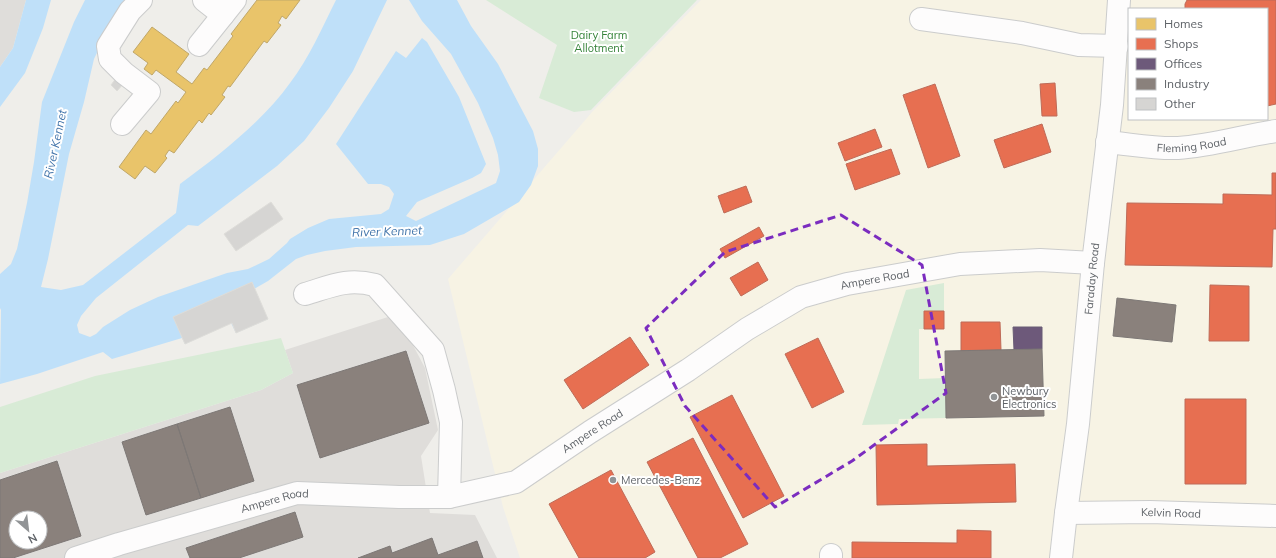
<svg xmlns="http://www.w3.org/2000/svg" width="1276" height="558" font-family="Mulish,sans-serif">
  <rect width="100%" height="100%" fill="#efeeea"/>
  <path fill="#f7f3e4" fill-rule="evenodd" d="M 701,0 L 1276,0 L 1276,558 L 520,558 L 503,507 L 448,279 L 593,111 ZM 1129,9 L 1267,9 L 1267,119 L 1129,119 Z"/>
  <path fill="#dfddda" fill-rule="evenodd" d="M 0,0 L 26,0 L 13,48 L 0,67 Z
    M 388,317 L 406,332 L 425,368 L 438,430 L 421,456 L 430,513 L 475,515 L 497,558 L 0,558 L 0,473 L 261,390 L 293,373 L 285,350 ZM 16,518 L 40,518 L 40,542 L 16,542 Z"/>
  <path fill="#d8ebd6" d="M 486,0 L 697,0 L 591,110 L 574,112 L 539,98 L 557,45 Z
    M 944,283 L 944,311 L 924,311 L 924,329 L 919,329 L 919,379 L 945,378 L 946,418 L 899,419 L 898,424 L 862,425 L 906,290 Z
    M 281,338 L 293,373 L 261,390 L 0,473 L 0,407 L 95,376 Z"/>
  <path fill="#bfe0f9" d="M 26,0 L 51,0 L 43,28 L 25,73 L 0,107 L 0,67 L 13,48 Z
    M 85,0 L 128,0 L 113,19 L 94,59 L 84,102 L 69,154 L 48,259 L 41,287 L 61,290 L 83,285 L 176,213 L 180,184 C 218,156 263,121 290,83 C 309,58 322,28 336,0 L 387,0 L 353,71 L 329,108 L 304,141 L 277,166 L 198,226 L 188,225 L 96,298 L 81,316 L 77,325 L 79,333 L 90,337 L 96,334 L 103,327 L 130,310 L 158,297 L 227,273 L 248,269 L 269,259 L 287,243 L 290,239 L 308,228 L 329,219 L 381,214 L 389,209 L 394,194 L 389,187 L 381,184 L 368,184 L 336,144 L 396,51 L 406,58 L 422,38 L 427,42 L 459,97 L 486,164 L 481,173 L 472,178 L 417,202 L 406,216 L 416,221 L 496,183 L 500,171 L 498,155 L 493,138 L 478,103 L 451,54 L 422,21 L 409,0 L 457,0 L 471,26 L 498,64 L 533,131 L 538,149 L 538,166 L 531,185 L 519,202 L 464,234 L 430,245 L 356,247 L 325,251 L 307,255 L 296,259 L 268,281 L 254,289 L 268,319 L 236,333 L 231,323 L 185,344 L 182,338 L 112,359 L 103,352 L 37,374 L 0,384 L 1,310 L 0,308 L 0,274 L 11,264 L 17,249 L 27,203 L 34,162 L 42,102 L 74,22 Z"/>
  <path fill="#e9c46a" stroke="#c0a769" d="M 257,0 L 300,0 L 286,19 L 282,16 L 278,23 L 281,25 L 267,43 L 264,41 L 230,87 L 228,86 L 222,95 L 225,97 L 211,115 L 209,113 L 202,123 L 199,120 L 174,153 L 169,150 L 165,156 L 167,158 L 155,173 L 145,166 L 135,179 L 119,167 L 146,130 L 151,134 L 176,101 L 178,103 L 186,92 L 156,70 L 152,75 L 144,69 L 148,63 L 133,52 L 152,27 L 189,54 L 176,72 L 192,84 L 204,68 L 207,70 L 233,36 L 231,34 Z"/>
  <path fill="#e76f51" stroke="#be6b58" d="M 1187,0 L 1276,0 L 1276,104 L 1267,106 L 1267,9 L 1185,9 L 1185,4 Z
    M 1055,83 L 1057,116 L 1042,116 L 1040,84 Z
    M 935,84 L 960,156 L 928,168 L 903,95 Z
    M 1042,124 L 1051,152 L 1004,168 L 994,140 Z
    M 875,129 L 882,147 L 845,161 L 838,143 Z
    M 891,149 L 900,174 L 855,190 L 846,164 Z
    M 1272,173 L 1276,173 L 1276,229 L 1273,229 L 1272,267 L 1125,265 L 1127,203 L 1223,204 L 1223,194 L 1272,195 Z
    M 746,186 L 752,202 L 724,213 L 718,196 Z
    M 759,227 L 764,236 L 725,258 L 720,249 Z
    M 758,262 L 768,280 L 741,296 L 730,278 Z
    M 1210,285 L 1249,286 L 1249,341 L 1209,341 Z
    M 924,311 L 944,311 L 944,329 L 924,329 Z
    M 961,322 L 1000,322 L 1001,350 L 961,351 Z
    M 630,337 L 649,365 L 583,409 L 564,380 Z
    M 818,338 L 844,392 L 812,408 L 785,354 Z
    M 732,395 L 784,496 L 743,518 L 690,417 Z
    M 1185,399 L 1246,399 L 1246,484 L 1185,484 Z
    M 693,438 L 748,544 L 720,558 L 698,558 L 647,462 Z
    M 927,444 L 927,466 L 1015,464 L 1016,502 L 877,505 L 876,445 Z
    M 611,470 L 655,552 L 645,558 L 579,558 L 549,504 Z
    M 957,530 L 991,531 L 991,558 L 852,558 L 852,542 L 957,543 Z"/>
  <path fill="#6d597a" stroke="#695c75" d="M 1013,327 L 1042,327 L 1042,349 L 1014,350 Z"/>
  <path fill="#8a817c" stroke="#7d7876" fill-rule="evenodd" d="M 1117,298 L 1176,305 L 1172,342 L 1113,336 Z
    M 1042,349 L 1044,416 L 946,418 L 945,351 Z
    M 406,351 L 429,423 L 320,458 L 297,385 Z
    M 230,407 L 254,481 L 201,498 L 177,424 Z
    M 177,424 L 201,498 L 146,515 L 122,442 Z
    M 57,461 L 81,536 L 13,558 L 0,558 L 0,480 ZM 16,518 L 40,518 L 40,542 L 16,542 Z
    M 295,512 L 303,537 L 239,558 L 190,558 L 186,548 Z
    M 432,538 L 438,555 L 477,541 L 483,558 L 358,558 L 390,546 L 392,553 Z"/>
  <path fill="#d6d5d3" stroke="#deddd9" d="M 117,77 L 124,83 L 117,91 L 111,85 Z
    M 271,202 L 283,219 L 236,251 L 224,234 Z
    M 252,282 L 268,319 L 236,333 L 232,323 L 185,344 L 173,317 Z"/>
  <g fill="none" stroke-linecap="round" stroke-linejoin="round">
    <g stroke="#cbcccc" stroke-width="24">
      <g id="minor">
        <path d="M 223,15 L 235,0"/>
        <path d="M 921,19 L 1022,33 L 1079,45 L 1117,46"/>
        <path d="M 199,45 L 223,15 L 204,0"/>
        <path d="M 122,124 L 149,92 L 124,73 L 110,59 L 108,46 L 130,11 L 141,0"/>
        <path id="s1" d="M 1107,142 C 1130,144 1154,149 1178,148 C 1211,146 1243,136 1276,131"/>
        <path d="M 305,294 C 332,286 347,278 375,285 L 433,350 L 444,390 L 451,422 L 449,497"/>
        <path id="s2" d="M 1066,513 L 1150,512 L 1276,516"/>
        <path id="s3" d="M 76,558 L 119,544 L 297,493 L 399,497 L 449,497 L 516,482 L 590,432 L 688,370 L 747,329 L 801,297 L 847,284 L 960,264 L 1040,260 L 1093,263"/>
        <path d="M 831,558 L 831,555"/>
        <path id="s4" d="M 1061,558 L 1066,513 L 1078,424 L 1093,263 L 1112,105 L 1119,0"/>
      </g>
    </g>
    <use href="#minor" stroke="#fdfcfc" stroke-width="22"/>
  </g>
  <path fill="none" stroke="#7b2cbf" stroke-width="3" stroke-dasharray="8 5" stroke-linejoin="round" d="M 841,215 L 922,265 L 946,393 L 852,461 L 775,507 L 685,406 L 646,328 L 725,252 Z"/>
  <g fill="#919496" stroke="#fff" stroke-width="1.5">
    <circle cx="994" cy="397" r="4"/>
    <circle cx="613" cy="480" r="4"/>
  </g>
  <g text-anchor="middle" dominant-baseline="central" stroke-width="4" stroke-linejoin="round" paint-order="stroke">
    <g font-size="11" fill="#348238" stroke="#fff">
      <text x="599" y="35">Dairy Farm<tspan x="599" dy="13">Allotment</tspan></text>
    </g>
    <g font-size="11" fill="#5f6368" stroke="#fff">
      <text stroke="none"><textPath href="#s1" startOffset="85">Fleming Road</textPath></text>
      <text stroke="none"><textPath href="#s4" startOffset="281">Faraday Road</textPath></text>
      <text stroke="none"><textPath href="#s3" startOffset="867">Ampere Road</textPath></text>
      <text stroke="none"><textPath href="#s3" startOffset="543">Ampere Road</textPath></text>
      <text stroke="none"><textPath href="#s3" startOffset="207">Ampere Road</textPath></text>
      <text stroke="none"><textPath href="#s2" startOffset="105">Kelvin Road</textPath></text>
    </g>
    <g font-size="11" fill="#5f6368" stroke="#fff" text-anchor="start">
      <text x="1002" y="391">Newbury<tspan x="1002" dy="13">Electronics</tspan></text>
      <text x="621" y="480">Mercedes-Benz</text>
    </g>
    <g font-size="12" font-style="italic" fill="#4174aa" stroke="#fff">
      <text transform="translate(55 144) rotate(-78)">River Kennet</text>
      <text transform="translate(387 231) rotate(-2)">River Kennet</text>
    </g>
  </g>
  <rect x="1128" y="8" width="140" height="112" fill="#ffffff" stroke="#bfc1c3"/>
  <rect x="1136" y="18" width="20" height="12" fill="#e9c46a" stroke="#bfc1c3"/>
  <text x="1164" y="28" font-size="12" fill="#5f6368">Homes</text>
  <rect x="1136" y="38" width="20" height="12" fill="#e76f51" stroke="#bfc1c3"/>
  <text x="1164" y="48" font-size="12" fill="#5f6368">Shops</text>
  <rect x="1136" y="58" width="20" height="12" fill="#6d597a" stroke="#bfc1c3"/>
  <text x="1164" y="68" font-size="12" fill="#5f6368">Offices</text>
  <rect x="1136" y="78" width="20" height="12" fill="#8a817c" stroke="#bfc1c3"/>
  <text x="1164" y="88" font-size="12" fill="#5f6368">Industry</text>
  <rect x="1136" y="98" width="20" height="12" fill="#d6d5d3" stroke="#bfc1c3"/>
  <text x="1164" y="108" font-size="12" fill="#5f6368">Other</text>
  <g transform="translate(28 530) rotate(152)"><circle r="19" fill="#ffffff" stroke="#bfc1c3"/>
  <path d="M0-3L7 15L0 10L-7 15Z" fill="#919496"/>
  <text y="-6" font-size="11" font-weight="bold" text-anchor="middle" fill="#5f6368">N</text>
  </g>
</svg>
